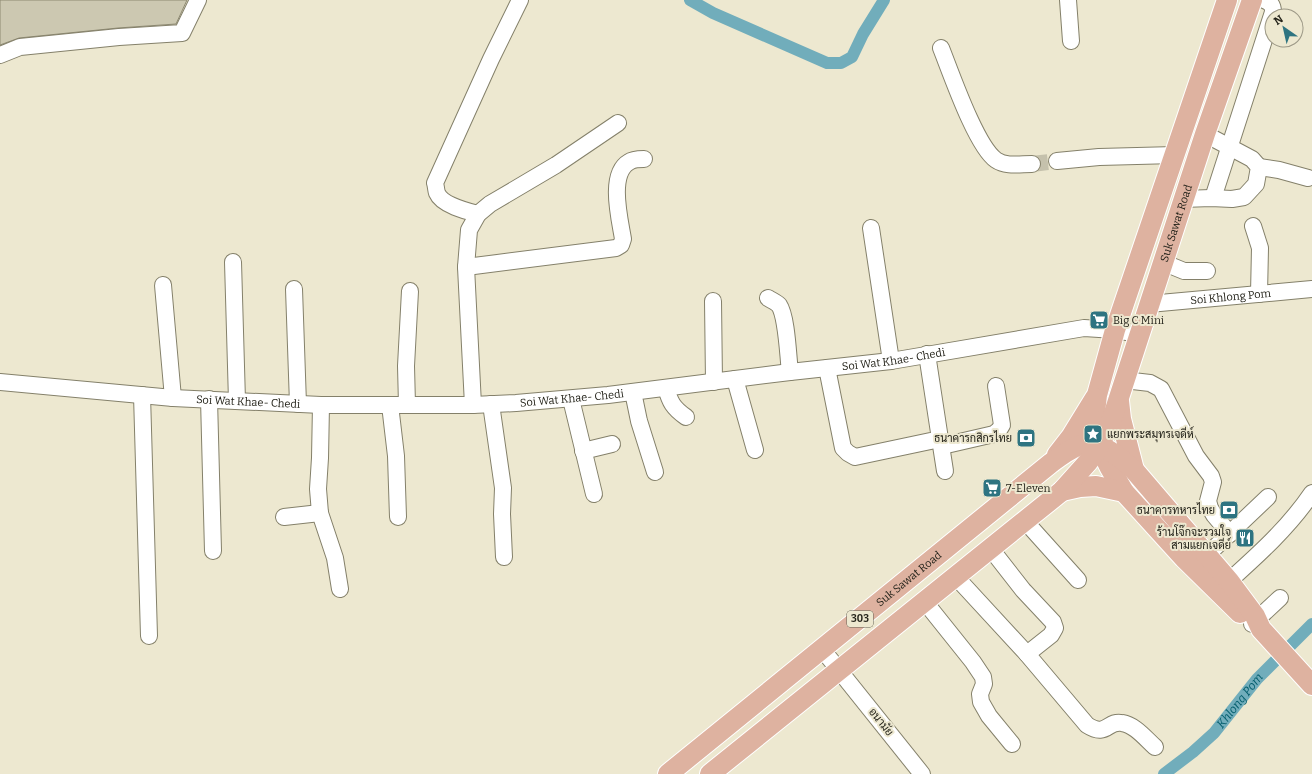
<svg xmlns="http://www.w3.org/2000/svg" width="1312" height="774" font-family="Bitter,Sarabun,serif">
  <rect width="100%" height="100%" fill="#ede8d0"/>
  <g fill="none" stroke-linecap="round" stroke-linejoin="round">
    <g stroke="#71adbb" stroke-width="12">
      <path d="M 690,0 L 713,13 L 827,63 L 841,63 L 852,57 L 863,34 L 884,0"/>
      <path id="s1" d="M 1164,774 L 1193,752 L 1214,733 L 1257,679 L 1312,624"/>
    </g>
  </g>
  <path fill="#ccc8b1" stroke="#8e8a73" d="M 0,0 L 187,0 L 176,24 L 118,28 L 19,38 L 0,45 Z"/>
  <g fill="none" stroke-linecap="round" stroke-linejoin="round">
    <path stroke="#c5c1ac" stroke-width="16" stroke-dasharray="16 8" stroke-linecap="butt" d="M 1032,164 L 1057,161"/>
    <g stroke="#84806a" stroke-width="18">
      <g id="minor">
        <path d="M 1068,0 L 1071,41"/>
        <path d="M 941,48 C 951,73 976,146 996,160 C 1006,167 1020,164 1032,164"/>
        <path d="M 0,55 L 20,47 L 119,37 L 182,33 L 198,0"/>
        <path d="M 1057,161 L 1099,157 L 1175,155"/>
        <path d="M 1259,167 L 1279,170 L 1308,178"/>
        <path d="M 1213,198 L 1273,12 C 1273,5 1271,3 1264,0"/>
        <path d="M 1183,199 L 1211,198 L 1232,199 L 1244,197 L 1256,184 L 1259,167 L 1252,159 L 1205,134"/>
        <path d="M 478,214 C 466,211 442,205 437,193 C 436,190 436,186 435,183 L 491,59 L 520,0"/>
        <path d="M 1253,226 L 1260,248 L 1259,294"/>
        <path d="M 871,228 L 891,361"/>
        <path d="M 233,262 L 237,401"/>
        <path d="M 1162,262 L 1184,271 L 1207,271"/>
        <path d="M 466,267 L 616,248 L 621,245 L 623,239 C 620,220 608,174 629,162 C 633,159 639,159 644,159"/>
        <path d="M 163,285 L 173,398"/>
        <path d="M 294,289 L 298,404"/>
        <path d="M 768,298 C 771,300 776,302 779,305 C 787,317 788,357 790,372"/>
        <path d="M 713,301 L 714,382"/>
        <path id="s2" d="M 1149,304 L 1312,289"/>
        <path d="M 827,368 L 843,448 L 848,453 L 855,457 L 940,439 L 927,354"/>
        <path d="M 735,379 L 755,450"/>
        <path d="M 1124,380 L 1150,383 L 1161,389 L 1196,456 L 1211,476 L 1213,482 L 1208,501 L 1210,508 L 1214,515 L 1230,534"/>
        <path id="s3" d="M 0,382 L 173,398 L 321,405 L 473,405 L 516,403 L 608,395 L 790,372 L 891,361 L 1084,328 L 1115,330 L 1139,334"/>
        <path d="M 666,388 C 670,402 673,408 686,417"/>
        <path d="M 633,392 L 639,421 L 655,472"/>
        <path d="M 142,395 L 149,636"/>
        <path d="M 209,399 L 213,551"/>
        <path d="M 571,399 L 594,494"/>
        <path d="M 491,404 L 503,488 L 502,514 L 504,557"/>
        <path d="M 321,405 L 320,458 L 318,489 L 320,513 L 335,558 L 340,589"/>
        <path d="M 390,405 L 396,456 L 398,517"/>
        <path d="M 407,405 L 406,366 L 410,291"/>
        <path d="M 473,405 L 466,267 L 469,230 L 478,214 L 490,204 L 556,165 L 618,123"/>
        <path d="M 940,439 L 945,471"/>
        <path d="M 942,446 L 994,434 L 999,430 L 1002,425 L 996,386"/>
        <path d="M 583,451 L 612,444"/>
        <path d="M 284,517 L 320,513"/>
        <path d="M 1025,521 L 1078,580"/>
        <path d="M 1207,555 L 1268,497"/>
        <path d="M 956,577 L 1027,654 L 1051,635 L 1055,628 L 1053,622 L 1023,590 L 991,549"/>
        <path d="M 1229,581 C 1259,554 1289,527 1312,493"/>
        <path d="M 925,602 L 973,662 L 983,677 L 984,684 L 980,694 L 981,702 L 989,716 L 1012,744"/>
        <path d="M 1252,624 L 1280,598"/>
        <path d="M 822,649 L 922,774"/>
        <path d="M 1027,654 L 1087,725 C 1107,738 1107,720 1122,723 C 1135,725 1145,738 1155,747"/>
      </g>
    </g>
    <g stroke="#fff" stroke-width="22">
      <g id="major">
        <path d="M 1227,0 L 1115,330 L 1097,395 L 1095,412 L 1095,428 L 1099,446 L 1110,468 L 1124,492 L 1184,558 L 1240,613"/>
        <path d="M 1119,401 L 1121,419 L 1134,470"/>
        <path d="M 1057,455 L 1071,437 L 1095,398"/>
        <path d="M 1062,491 L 1080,487 L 1096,486 L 1124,492"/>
        <path id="s4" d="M 668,774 L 1051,463 C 1059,457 1068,450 1078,446 C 1099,439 1119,456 1134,470 L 1229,581 L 1255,616 L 1261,629 L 1312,685"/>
        <path id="s5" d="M 710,774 L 1062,491 L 1088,462 L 1099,446 L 1112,419 L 1205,134 L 1252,0"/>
      </g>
    </g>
    <use href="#minor" stroke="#fff" stroke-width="16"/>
    <use href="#major" stroke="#deb2a0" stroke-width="20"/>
  </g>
  <defs>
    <g id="supermarket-square" transform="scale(1)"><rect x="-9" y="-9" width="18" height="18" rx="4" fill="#2e7481" stroke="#ede8d0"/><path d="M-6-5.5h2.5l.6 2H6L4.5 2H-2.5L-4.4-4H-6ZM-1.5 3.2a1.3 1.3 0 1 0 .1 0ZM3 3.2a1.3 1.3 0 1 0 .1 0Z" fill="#fff"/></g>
    <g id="sight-square" transform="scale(1)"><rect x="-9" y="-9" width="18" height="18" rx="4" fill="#2e7481" stroke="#ede8d0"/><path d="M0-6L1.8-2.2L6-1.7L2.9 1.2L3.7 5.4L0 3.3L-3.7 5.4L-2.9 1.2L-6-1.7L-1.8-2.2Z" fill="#fff"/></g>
    <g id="bank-square" transform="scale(1)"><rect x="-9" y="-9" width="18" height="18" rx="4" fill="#2e7481" stroke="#ede8d0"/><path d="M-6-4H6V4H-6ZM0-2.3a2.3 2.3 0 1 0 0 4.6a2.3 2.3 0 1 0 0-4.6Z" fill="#fff"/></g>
    <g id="restaurant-square" transform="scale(1)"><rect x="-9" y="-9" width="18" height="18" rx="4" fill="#2e7481" stroke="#ede8d0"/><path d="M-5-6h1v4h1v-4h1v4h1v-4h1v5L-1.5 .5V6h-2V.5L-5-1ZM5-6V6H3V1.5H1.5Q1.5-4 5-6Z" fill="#fff"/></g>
  </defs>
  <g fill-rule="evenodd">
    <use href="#supermarket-square" x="1099" y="320"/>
    <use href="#sight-square" x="1093" y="434"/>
    <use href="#bank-square" x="1026" y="438"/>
    <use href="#supermarket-square" x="992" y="488"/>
    <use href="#bank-square" x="1229" y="510"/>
    <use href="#restaurant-square" x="1245" y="538"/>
  </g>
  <g text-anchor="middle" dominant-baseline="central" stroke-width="4" stroke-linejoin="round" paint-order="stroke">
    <rect fill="#ede8d0" stroke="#605e51" stroke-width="1" x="847" y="611" width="26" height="16" rx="3"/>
    <g font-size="10" font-weight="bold" fill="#24231a">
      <text x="860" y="619">303</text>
    </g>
    <g font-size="11" fill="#24231a" stroke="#ede8d0">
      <text stroke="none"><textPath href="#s5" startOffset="746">Suk Sawat Road</textPath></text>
      <text stroke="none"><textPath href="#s2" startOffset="82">Soi Khlong Pom</textPath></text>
      <text stroke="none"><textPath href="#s3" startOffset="897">Soi Wat Khae- Chedi</textPath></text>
      <text stroke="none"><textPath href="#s3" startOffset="573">Soi Wat Khae- Chedi</textPath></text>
      <text stroke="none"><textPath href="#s3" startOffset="249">Soi Wat Khae- Chedi</textPath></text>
      <text stroke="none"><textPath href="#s4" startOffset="310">Suk Sawat Road</textPath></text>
      <text transform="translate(881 722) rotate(51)">อนามัย</text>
    </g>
    <g font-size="11" fill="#24231a" stroke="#ede8d0" text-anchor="start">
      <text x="1113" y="320">Big C Mini</text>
      <text x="1107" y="434">แยกพระสมุทรเจดีห์</text>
      <text x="1012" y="438" text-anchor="end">ธนาคารกสิกรไทย</text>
      <text x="1006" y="488">7-Eleven</text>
      <text x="1215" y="510" text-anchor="end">ธนาคารทหารไทย</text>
      <text x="1231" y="532" text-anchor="end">ร้านโจ๊กจะรวมใจ<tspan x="1231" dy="13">สามแยกเจดีย์</tspan></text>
    </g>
    <g font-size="12" font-style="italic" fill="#035d6c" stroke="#ede8d0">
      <text stroke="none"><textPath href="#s1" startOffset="106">Khlong Pom</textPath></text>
    </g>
  </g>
  <g transform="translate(1284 28) rotate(326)"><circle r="19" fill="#ede8d0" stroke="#9d9987"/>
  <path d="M0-3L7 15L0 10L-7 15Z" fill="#2e7481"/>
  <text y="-6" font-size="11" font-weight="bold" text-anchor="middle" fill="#24231a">N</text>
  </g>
</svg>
